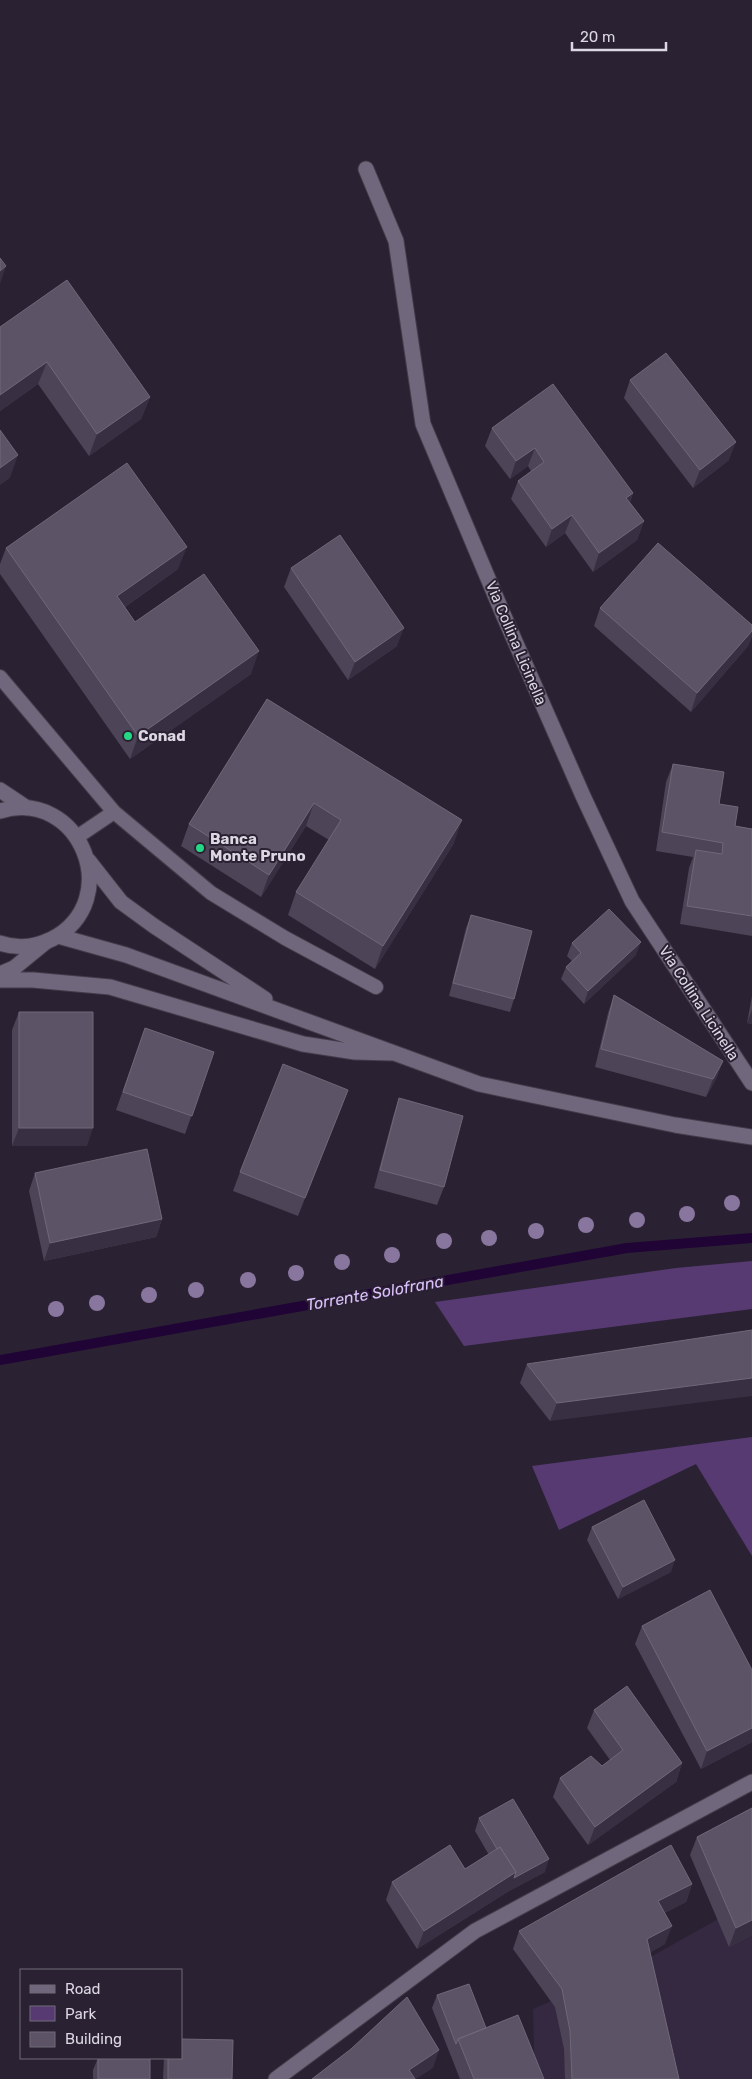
<svg xmlns="http://www.w3.org/2000/svg" width="752" height="2079" font-family="Rubik,sans-serif">
  <rect width="100%" height="100%" fill="#2a2233"/>
  <path fill="#342940" d="M 752,1900 L 752,2079 L 535,2079 L 533,2009 L 647,1959 Z"/>
  <path fill="#583a73" d="M 752,1261 L 752,1309 L 464,1346 L 435,1302 L 676,1268 Z
    M 752,1437 L 752,1556 L 696,1464 L 559,1530 L 532,1466 Z"/>
  <g fill="none" stroke-linecap="round" stroke-linejoin="round">
    <path stroke="#210436" stroke-width="10" d="M 0,1360 L 627,1248 L 752,1238"/>
    <g stroke="#433c4a" stroke-width="16">
      <path id="service" d="M 0,677 L 114,812
        M 77,837 L 114,812 L 211,893 L 285,938 L 376,987"/>
    </g>
    <g stroke="#433c4a" stroke-width="17">
      <path id="minor" d="M 366,169 L 396,241 L 423,424 L 503,614 L 583,796 L 632,901 L 752,1083
        M 0,974 L 14,968 L 47,941
        M 0,980 L 33,980 L 110,987 L 303,1044 L 355,1052 L 391,1053"/>
    </g>
    <g stroke="#433c4a" stroke-width="17">
      <path id="secondary" d="M 0,790 L 27,808
        M 0,811 C 80,787 126,900 52,939 C 36,947 17,949 0,943
        M 88,860 L 121,902 L 154,926 L 265,999
        M 58,936 L 126,955 L 479,1084 L 675,1125 L 752,1137
        M 276,2079 L 475,1931 L 752,1782"/>
    </g>
    <use href="#service" stroke="#71677c" stroke-width="14"/>
    <use href="#minor" stroke="#71677c" stroke-width="15"/>
    <use href="#secondary" stroke="#71677c" stroke-width="15"/>
  </g>
  <g fill="#89769e">
    <circle cx="732" cy="1203" r="8"/>
    <circle cx="687" cy="1214" r="8"/>
    <circle cx="637" cy="1220" r="8"/>
    <circle cx="586" cy="1225" r="8"/>
    <circle cx="536" cy="1231" r="8"/>
    <circle cx="489" cy="1238" r="8"/>
    <circle cx="444" cy="1241" r="8"/>
    <circle cx="392" cy="1255" r="8"/>
    <circle cx="342" cy="1262" r="8"/>
    <circle cx="296" cy="1273" r="8"/>
    <circle cx="248" cy="1280" r="8"/>
    <circle cx="196" cy="1290" r="8"/>
    <circle cx="149" cy="1295" r="8"/>
    <circle cx="97" cy="1303" r="8"/>
    <circle cx="56" cy="1309" r="8"/>
  </g>
  <path fill="#4d4457" d="M 0,327 L 150,397 L 141,419 L 89,456 L 38,384 L 0,411 Z
    M 630,380 L 729,460 L 693,488 L 624,398 Z
    M 492,428 L 633,493 L 630,502 L 644,521 L 637,540 L 593,572 L 565,533 L 546,547 L 511,499 L 518,481 L 531,471 L 528,466 L 510,479 L 485,446 Z
    M 6,548 L 178,569 L 125,607 L 135,622 L 251,674 L 130,759 L 0,574 L 0,564 Z
    M 291,568 L 397,646 L 348,680 L 284,587 Z
    M 600,608 L 752,625 L 752,636 L 748,646 L 691,712 L 594,626 Z
    M 267,699 L 454,843 L 375,969 L 288,915 L 296,892 L 329,840 L 306,826 L 261,897 L 181,846 L 189,824 Z
    M 673,764 L 719,804 L 735,826 L 752,829 L 752,936 L 680,924 L 689,868 L 693,857 L 656,851 L 666,782 Z
    M 471,915 L 514,999 L 510,1012 L 449,996 L 466,928 Z
    M 572,943 L 636,955 L 584,1004 L 561,979 L 566,967 L 572,961 L 567,956 Z
    M 614,995 L 723,1061 L 716,1079 L 706,1097 L 595,1067 L 608,1013 Z
    M 752,996 L 752,1024 L 747,1023 Z
    M 19,1012 L 87,1146 L 12,1146 L 12,1030 Z
    M 145,1028 L 214,1052 L 185,1134 L 116,1110 Z
    M 348,1090 L 298,1216 L 233,1191 L 240,1172 Z
    M 399,1098 L 444,1187 L 437,1205 L 374,1188 L 393,1117 Z
    M 35,1173 L 162,1219 L 156,1237 L 44,1261 L 29,1191 Z
    M 752,1330 L 550,1421 L 520,1383 L 527,1364 Z
    M 592,1527 L 671,1572 L 618,1599 L 587,1540 Z
    M 642,1626 L 752,1670 L 752,1742 L 701,1769 L 635,1644 Z
    M 594,1710 L 682,1763 L 676,1782 L 588,1845 L 553,1797 L 560,1778 L 602,1766 L 610,1760 L 587,1728 Z
    M 479,1818 L 545,1872 L 509,1891 L 417,1949 L 386,1900 L 392,1882 L 465,1869 L 489,1855 L 475,1831 Z
    M 697,1837 L 752,1935 L 729,1947 L 690,1855 Z
    M 692,1884 L 686,1902 L 664,1913 L 665,1944 L 650,1952 L 679,2079 L 565,2079 L 564,2049 L 555,2007 L 513,1949 L 519,1931 Z
    M 437,1995 L 486,2028 L 544,2079 L 460,2079 L 432,2008 Z
    M 98,2058 L 150,2079 L 93,2079 L 93,2070 Z
    M 164,2058 L 181,2058 L 232,2079 L 163,2079 Z"/>
  <path fill="#383042" d="M 6,266 L 0,284 L 0,271 Z
    M 47,362 L 38,384 L 0,411 L 0,395 Z
    M 150,397 L 141,419 L 89,456 L 97,434 Z
    M 736,442 L 729,460 L 693,488 L 700,470 Z
    M 535,448 L 528,466 L 510,479 L 516,461 Z
    M 18,455 L 10,478 L 0,485 L 0,468 Z
    M 633,493 L 626,511 L 626,498 Z
    M 572,515 L 565,533 L 546,547 L 552,529 Z
    M 644,521 L 637,540 L 593,572 L 599,553 Z
    M 187,547 L 178,569 L 109,618 L 117,596 Z
    M 404,628 L 397,646 L 348,680 L 355,662 Z
    M 752,631 L 752,636 L 748,646 L 691,712 L 697,693 Z
    M 259,651 L 251,674 L 130,759 L 138,736 Z
    M 314,803 L 306,826 L 261,897 L 269,875 Z
    M 462,820 L 454,843 L 375,969 L 383,946 Z
    M 641,942 L 636,955 L 584,1004 L 588,991 Z
    M 752,1010 L 752,1024 L 747,1023 Z
    M 723,1061 L 716,1079 L 706,1097 L 713,1079 Z
    M 348,1090 L 341,1109 L 298,1216 L 305,1198 Z
    M 19,1128 L 93,1128 L 87,1146 L 12,1146 Z
    M 162,1219 L 156,1237 L 44,1261 L 50,1243 Z
    M 752,1378 L 752,1396 L 550,1421 L 557,1403 Z
    M 675,1560 L 671,1572 L 618,1599 L 623,1587 Z
    M 752,1728 L 752,1742 L 701,1769 L 707,1751 Z
    M 682,1763 L 676,1782 L 588,1845 L 595,1827 Z
    M 549,1859 L 545,1872 L 509,1891 L 417,1949 L 424,1931 L 516,1872 Z
    M 692,1884 L 686,1902 L 651,1919 L 658,1901 Z
    M 752,1920 L 752,1935 L 729,1947 L 736,1928 Z
    M 672,1926 L 665,1944 L 641,1958 L 647,1939 Z
    M 439,2050 L 433,2068 L 416,2079 L 406,2079 L 409,2070 Z"/>
  <path fill="#5c5466" stroke="#706879" d="M 0,258 L 6,266 L 0,271 Z
    M 67,280 L 150,397 L 97,434 L 47,362 L 0,395 L 0,327 Z
    M 666,353 L 736,442 L 700,470 L 630,380 Z
    M 553,384 L 633,493 L 626,498 L 644,521 L 599,553 L 572,515 L 552,529 L 518,481 L 544,462 L 535,448 L 516,461 L 492,428 Z
    M 0,430 L 18,455 L 0,468 Z
    M 127,463 L 187,547 L 117,596 L 135,622 L 204,574 L 259,651 L 138,736 L 6,548 Z
    M 340,535 L 404,628 L 355,662 L 291,568 Z
    M 658,543 L 752,625 L 752,631 L 697,693 L 600,608 Z
    M 267,699 L 462,820 L 383,946 L 296,892 L 341,820 L 314,803 L 269,875 L 189,824 Z
    M 673,764 L 724,772 L 719,804 L 738,807 L 735,826 L 752,829 L 752,916 L 687,906 L 696,850 L 722,854 L 723,843 L 662,832 Z
    M 609,909 L 641,942 L 588,991 L 566,967 L 581,953 L 572,943 Z
    M 471,915 L 532,931 L 514,999 L 453,983 Z
    M 614,995 L 723,1061 L 713,1079 L 601,1049 Z
    M 19,1012 L 93,1012 L 93,1128 L 19,1128 Z
    M 145,1028 L 214,1052 L 192,1116 L 123,1092 Z
    M 283,1064 L 348,1090 L 305,1198 L 240,1172 Z
    M 399,1098 L 463,1116 L 444,1187 L 380,1170 Z
    M 147,1149 L 162,1219 L 50,1243 L 35,1173 Z
    M 752,1330 L 752,1378 L 557,1403 L 527,1364 Z
    M 644,1500 L 675,1560 L 623,1587 L 592,1527 Z
    M 710,1590 L 752,1670 L 752,1728 L 707,1751 L 642,1626 Z
    M 627,1686 L 682,1763 L 595,1827 L 560,1778 L 591,1756 L 602,1766 L 623,1750 L 594,1710 Z
    M 513,1799 L 549,1859 L 514,1878 L 516,1872 L 500,1847 L 497,1849 L 479,1818 Z
    M 752,1808 L 752,1920 L 736,1928 L 697,1837 Z
    M 450,1845 L 465,1869 L 500,1847 L 516,1872 L 424,1931 L 392,1882 Z
    M 671,1845 L 692,1884 L 658,1901 L 672,1926 L 647,1939 L 679,2079 L 572,2079 L 570,2031 L 562,1989 L 519,1931 Z
    M 469,1984 L 486,2028 L 458,2039 L 456,2044 L 437,1995 Z
    M 407,1997 L 439,2050 L 409,2070 L 415,2079 L 312,2079 L 351,2049 Z
    M 518,2015 L 544,2079 L 474,2079 L 458,2039 Z
    M 181,2039 L 233,2040 L 232,2079 L 168,2079 L 168,2058 L 181,2058 Z
    M 98,2058 L 150,2058 L 150,2079 L 98,2079 Z"/>
  <g fill="#25d886" stroke="#2a2233" stroke-width="2">
    <circle cx="128" cy="736" r="5"/>
    <circle cx="200" cy="848" r="5"/>
  </g>
  <g text-anchor="middle" dominant-baseline="central" stroke-width="4" stroke-linejoin="round" paint-order="stroke">
    <g font-size="15" fill="#dcd7e3" stroke="#2a2233">
      <text transform="translate(516 643) rotate(67)">Via Collina Licinella</text>
      <text transform="translate(699 1003) rotate(57)">Via Collina Licinella</text>
    </g>
    <g font-size="15" font-weight="bold" fill="#dcd7e3" stroke="#2a2233" text-anchor="start">
      <text x="138" y="736">Conad</text>
      <text x="210" y="839">Banca<tspan x="210" dy="17">Monte Pruno</tspan></text>
    </g>
    <g font-size="16" font-style="italic" fill="#dcc0fc" stroke="#2a2233">
      <text transform="translate(375 1293) rotate(-10)">Torrente Solofrana</text>
    </g>
  </g>
  <rect x="20" y="1969" width="162" height="90" fill="#2a2233" stroke="#716a79"/>
  <rect x="30" y="1985" width="25" height="8" fill="#71677c" stroke="#716a79"/>
  <text x="65" y="1994" font-size="15" fill="#dcd7e3">Road</text>
  <rect x="30" y="2006" width="25" height="15" fill="#583a73" stroke="#716a79"/>
  <text x="65" y="2019" font-size="15" fill="#dcd7e3">Park</text>
  <rect x="30" y="2032" width="25" height="15" fill="#5c5466" stroke="#716a79"/>
  <text x="65" y="2044" font-size="15" fill="#dcd7e3">Building</text>
  <path d="M572 42v8h94v-8" fill="none" stroke="#dcd7e3" stroke-width="2.5"/>
  <text x="580" y="42" font-size="15" fill="#dcd7e3" stroke="#2a2233" stroke-width="4" paint-order="stroke">20 m</text>
</svg>
